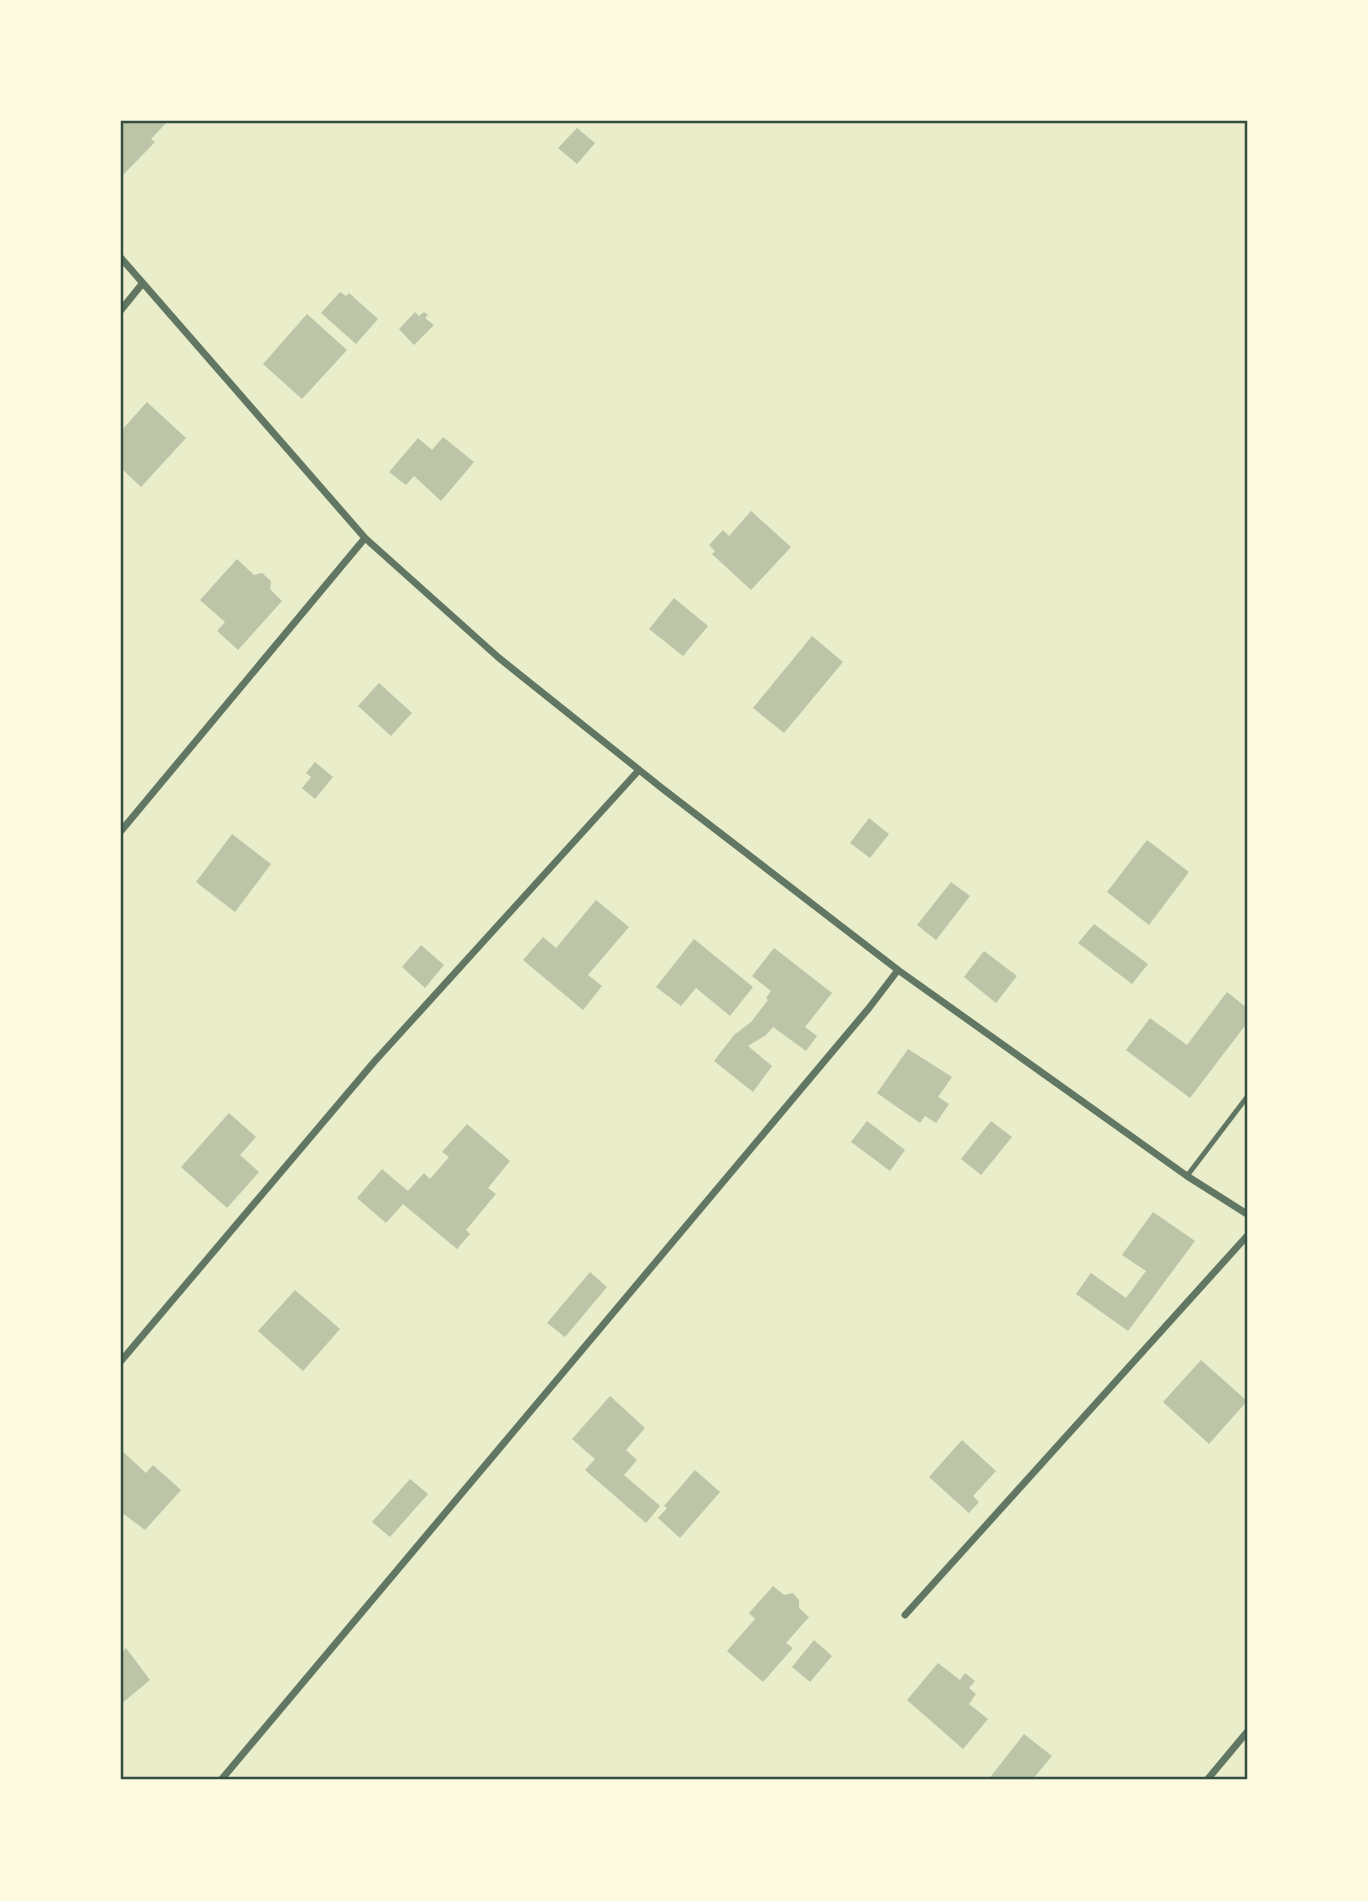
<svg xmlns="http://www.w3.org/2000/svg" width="1368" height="1901" font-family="'Source Sans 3',sans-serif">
  <rect width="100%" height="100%" fill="#e9edc9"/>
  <path fill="#bcc5a7" d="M 121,121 L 168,121 L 151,139 L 155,142 L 123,175 L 121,173 Z
    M 577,128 L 595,143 L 577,164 L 558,148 Z
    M 340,292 L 346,296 L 349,293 L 378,319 L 356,344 L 321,313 Z
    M 415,312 L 419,316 L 424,312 L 428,315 L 425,318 L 434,325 L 414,345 L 399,329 Z
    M 307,314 L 347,350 L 302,399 L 263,364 Z
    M 147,402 L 186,438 L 141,487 L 121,468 L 121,431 Z
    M 443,437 L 474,462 L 441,501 L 414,476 L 406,485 L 389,472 L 418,438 L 432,450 Z
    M 751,511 L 791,547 L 751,590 L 712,554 L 715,551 L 709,545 L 723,530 L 729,536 Z
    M 237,559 L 254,575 L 262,573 L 271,581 L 270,589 L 282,601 L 238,650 L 217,631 L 225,622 L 200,600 Z
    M 674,598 L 708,626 L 683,656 L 649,629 Z
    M 812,636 L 843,662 L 784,733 L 753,708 Z
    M 379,683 L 412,713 L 391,736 L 358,706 Z
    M 315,762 L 333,777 L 315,799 L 302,788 L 311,777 L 306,773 Z
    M 869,818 L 889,834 L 870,858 L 850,843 Z
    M 232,834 L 271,864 L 235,912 L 196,882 Z
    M 1147,840 L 1189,872 L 1149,925 L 1107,892 Z
    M 951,882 L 970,896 L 936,940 L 917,925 Z
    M 596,900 L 629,927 L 588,975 L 602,986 L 583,1010 L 523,960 L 543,937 L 556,948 Z
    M 1094,924 L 1148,964 L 1132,984 L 1078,943 Z
    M 694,939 L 753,987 L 730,1016 L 696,988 L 681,1006 L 656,987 Z
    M 421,945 L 444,965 L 425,988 L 402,967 Z
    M 774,948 L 832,993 L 805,1027 L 817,1036 L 806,1051 L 773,1027 L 766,1035 L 748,1046 L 772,1066 L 753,1092 L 714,1061 L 734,1035 L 751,1022 L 768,1000 L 766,998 L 771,991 L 752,976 Z
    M 984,951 L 1017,976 L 996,1003 L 964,977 Z
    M 1227,992 L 1247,1008 L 1247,1023 L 1190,1098 L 1126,1050 L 1150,1018 L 1187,1045 Z
    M 908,1049 L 952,1077 L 938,1097 L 949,1104 L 936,1123 L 925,1116 L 920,1123 L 877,1093 Z
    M 229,1113 L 256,1137 L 240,1155 L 259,1172 L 227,1208 L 181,1167 Z
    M 867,1121 L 905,1150 L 890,1171 L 851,1142 Z
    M 991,1121 L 1012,1137 L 981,1175 L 961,1159 Z
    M 467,1124 L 510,1161 L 488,1188 L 496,1194 L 466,1230 L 470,1234 L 457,1249 L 403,1204 L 386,1223 L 357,1198 L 382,1169 L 408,1191 L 424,1173 L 430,1179 L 449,1157 L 442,1152 Z
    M 1153,1212 L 1195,1241 L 1128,1331 L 1076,1294 L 1091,1273 L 1126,1298 L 1146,1271 L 1122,1255 Z
    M 590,1272 L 607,1287 L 565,1337 L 547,1323 Z
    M 295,1290 L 340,1329 L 303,1371 L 258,1331 Z
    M 1201,1360 L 1247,1401 L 1209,1444 L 1163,1402 Z
    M 610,1396 L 645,1428 L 626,1450 L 637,1460 L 624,1475 L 660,1506 L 646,1523 L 585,1470 L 595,1459 L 572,1439 Z
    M 962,1440 L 996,1471 L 973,1496 L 979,1502 L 969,1513 L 929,1477 Z
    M 121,1450 L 146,1473 L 153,1465 L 181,1490 L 145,1530 L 121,1512 Z
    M 695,1470 L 720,1492 L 680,1538 L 658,1518 L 667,1508 L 664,1506 Z
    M 410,1479 L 428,1494 L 390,1537 L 372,1522 Z
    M 773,1586 L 784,1595 L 793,1593 L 799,1600 L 799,1608 L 809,1617 L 786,1643 L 793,1648 L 763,1682 L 727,1651 L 755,1619 L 749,1613 Z
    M 814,1640 L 832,1656 L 810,1682 L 792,1667 Z
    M 126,1648 L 150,1680 L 121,1704 L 121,1653 Z
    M 938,1663 L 960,1680 L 965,1673 L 975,1681 L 969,1688 L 976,1694 L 969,1704 L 988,1719 L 963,1749 L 907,1700 Z
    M 1024,1734 L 1052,1756 L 1032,1780 L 988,1780 Z"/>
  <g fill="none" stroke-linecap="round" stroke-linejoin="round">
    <path stroke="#617663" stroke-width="5" d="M 1187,1176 L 1247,1097"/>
    <path stroke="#617663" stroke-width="7" d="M 121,258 L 365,538 L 499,658 L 663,789 L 898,970 L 1187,1176 L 1247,1214
      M 121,310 L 142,284
      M 121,831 L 365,538
      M 121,1361 L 374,1062 L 639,770
      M 905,1615 L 1247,1236
      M 221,1780 L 869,1008 L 898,970
      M 1207,1780 L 1247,1732"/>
  </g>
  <rect width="1368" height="1901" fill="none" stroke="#fefae0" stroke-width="245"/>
  <rect x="122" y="122" width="1124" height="1656" fill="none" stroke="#344e41" stroke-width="2.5"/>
</svg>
